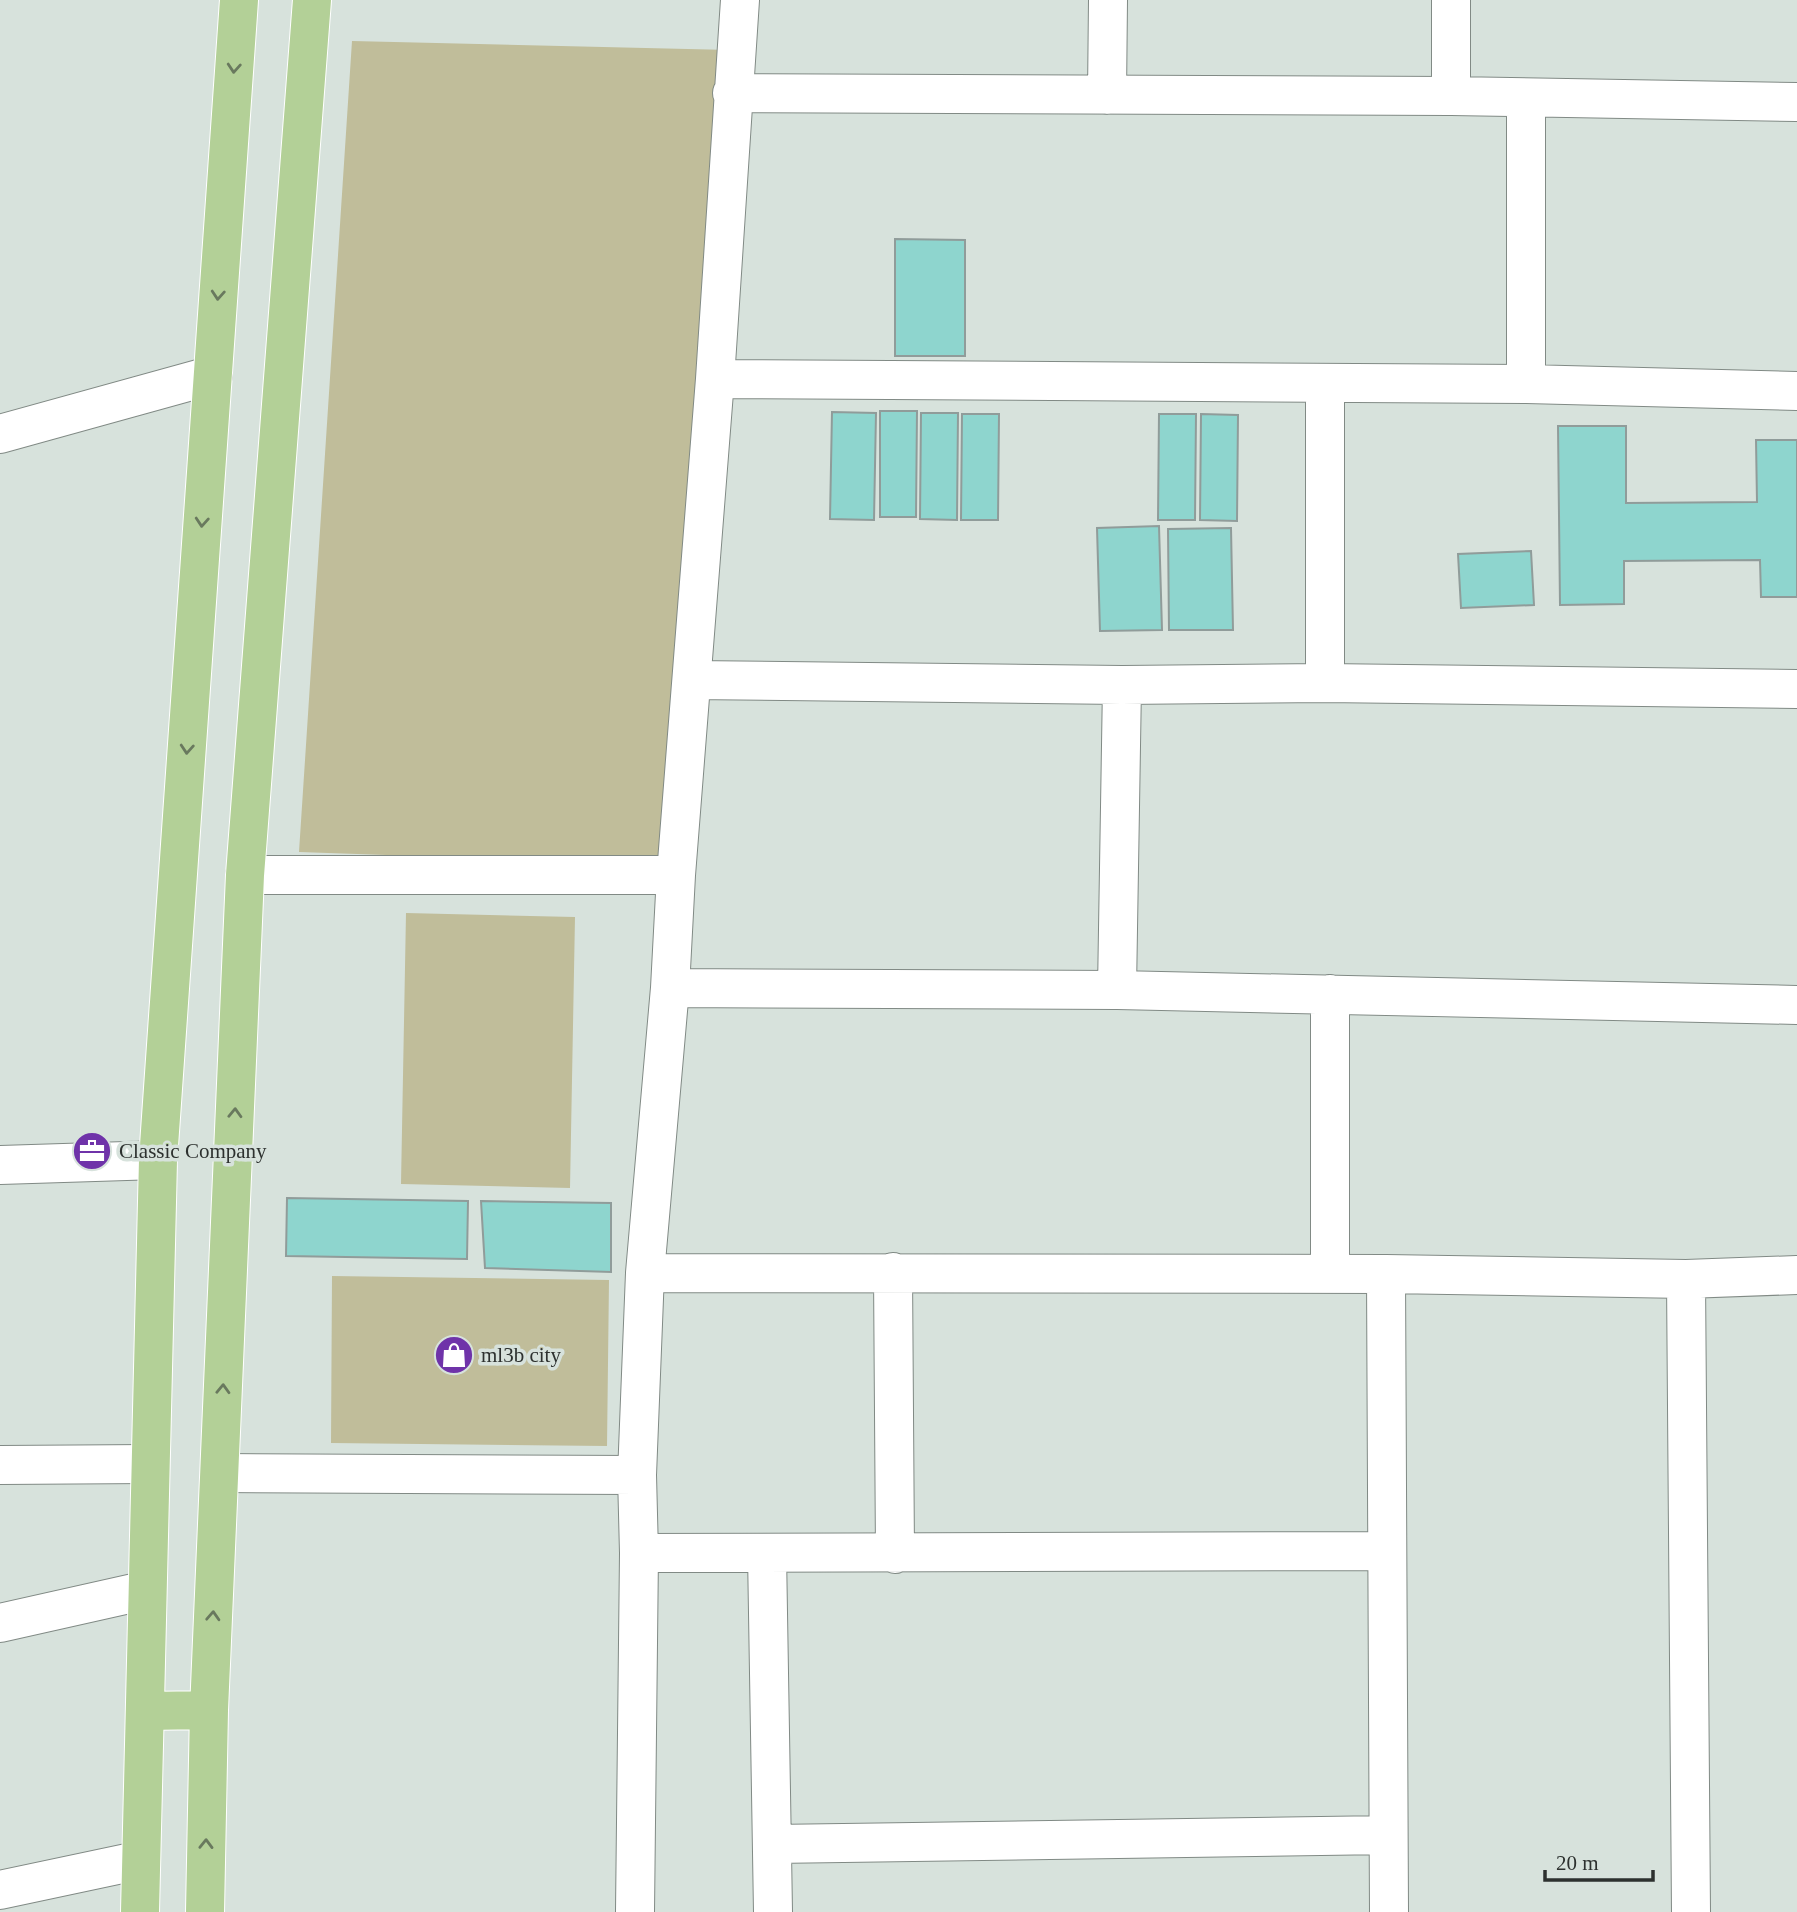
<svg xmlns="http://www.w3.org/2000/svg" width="1797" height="1912" font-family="Georgia,serif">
  <rect width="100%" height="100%" fill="#d7e2dc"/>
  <path fill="#c0bd9a" d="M 352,41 L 730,50 L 681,865 L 299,852 Z
    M 406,913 L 575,917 L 570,1188 L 401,1184 Z
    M 332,1276 L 609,1280 L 607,1446 L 331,1443 Z"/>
  <path fill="#8ed5ce" stroke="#909c9a" stroke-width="2" d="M 895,239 L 965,240 L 965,356 L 895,356 Z
    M 880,411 L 917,411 L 916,517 L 880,517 Z
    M 832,412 L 876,413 L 874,520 L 830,519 Z
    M 921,413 L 958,413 L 957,520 L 920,519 Z
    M 962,414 L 999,414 L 998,520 L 961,520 Z
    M 1159,414 L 1196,414 L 1195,520 L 1158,520 Z
    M 1201,414 L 1238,415 L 1237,521 L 1200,520 Z
    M 1558,426 L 1626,426 L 1626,503 L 1757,502 L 1756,440 L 1797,440 L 1797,597 L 1761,597 L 1760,560 L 1624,561 L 1624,604 L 1560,605 Z
    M 1159,526 L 1162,630 L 1100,631 L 1097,528 Z
    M 1231,528 L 1233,630 L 1169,630 L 1168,529 Z
    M 1531,551 L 1534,605 L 1461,608 L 1458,554 Z
    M 287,1198 L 468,1201 L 467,1259 L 286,1256 Z
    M 481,1201 L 611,1203 L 611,1272 L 485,1268 Z"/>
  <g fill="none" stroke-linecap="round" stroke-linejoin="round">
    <g stroke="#818a85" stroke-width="40">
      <path id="minor" d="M 1451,0 L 1451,96
        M 732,93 L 1451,96 L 1797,102
        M 1107,95 L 1108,0
        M 715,379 L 1526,384 L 1797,391
        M 1325,384 L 1325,683
        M 1526,384 L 1526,98
        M 0,434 L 213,375
        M 692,680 L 1122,685 L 1325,683 L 1797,689
        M 245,875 L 676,875
        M 670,988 L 1117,990 L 1797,1005
        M 1117,990 L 1122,685
        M 1330,994 L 1330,1274
        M 0,1165 L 158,1160
        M 893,1272 L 895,1554
        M 645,1273 L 1386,1274 L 1686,1279 L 1797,1275
        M 1386,1274 L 1389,1912
        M 1686,1279 L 1691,1912
        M 0,1465 L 149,1464
        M 220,1473 L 637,1475
        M 639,1553 L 1385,1551
        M 767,1553 L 773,1912
        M 0,1623 L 147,1590
        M 773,1844 L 1388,1835
        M 0,1890 L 141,1860
        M 635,1912 L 639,1553 L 637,1475 L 645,1273 L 670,988 L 676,875 L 715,379 L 740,0"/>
    </g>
    <g stroke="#fff" stroke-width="40">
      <path id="major" d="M 146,1711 L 209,1710
        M 140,1912 L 158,1160 L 239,0
        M 205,1912 L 209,1710 L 245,875 L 312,0"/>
    </g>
    <use href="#minor" stroke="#fff" stroke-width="38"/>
    <use href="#major" stroke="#b3d097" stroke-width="38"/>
  </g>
  <defs><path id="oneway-chevron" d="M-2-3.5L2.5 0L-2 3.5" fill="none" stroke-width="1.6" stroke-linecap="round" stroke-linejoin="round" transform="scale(1.75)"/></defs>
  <g stroke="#69795e">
    <use href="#oneway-chevron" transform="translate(234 68) rotate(94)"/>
    <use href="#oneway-chevron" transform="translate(218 295) rotate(94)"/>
    <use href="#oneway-chevron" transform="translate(202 522) rotate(94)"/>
    <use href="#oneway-chevron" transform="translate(187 749) rotate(94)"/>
    <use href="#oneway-chevron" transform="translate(235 1113) rotate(-88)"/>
    <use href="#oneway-chevron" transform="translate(223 1389) rotate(-88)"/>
    <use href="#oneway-chevron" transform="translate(213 1616) rotate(-87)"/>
    <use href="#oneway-chevron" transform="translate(206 1844) rotate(-89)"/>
  </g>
  <defs>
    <g id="office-disc" transform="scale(2.0125)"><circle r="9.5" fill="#6f33a9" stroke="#d7e2dc"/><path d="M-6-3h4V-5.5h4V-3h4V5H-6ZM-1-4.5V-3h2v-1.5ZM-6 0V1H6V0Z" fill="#fff"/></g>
    <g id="shop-disc" transform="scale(2.0125)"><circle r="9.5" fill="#6f33a9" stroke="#d7e2dc"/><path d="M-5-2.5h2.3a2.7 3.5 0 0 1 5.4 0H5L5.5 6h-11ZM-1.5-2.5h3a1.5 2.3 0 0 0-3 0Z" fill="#fff"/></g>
  </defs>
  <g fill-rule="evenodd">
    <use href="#office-disc" x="92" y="1151"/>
    <use href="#shop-disc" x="454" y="1355"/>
  </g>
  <g text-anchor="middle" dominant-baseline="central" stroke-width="7" stroke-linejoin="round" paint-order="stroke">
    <g font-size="21" fill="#2d312f" stroke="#d7e2dc" text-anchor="start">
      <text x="119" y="1151">Classic Company</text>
      <text x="481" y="1355">ml3b city</text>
    </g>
  </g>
  <path d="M1545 1870v10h108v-10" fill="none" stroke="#2d312f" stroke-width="3.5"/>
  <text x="1556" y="1870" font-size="21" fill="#2d312f" stroke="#d7e2dc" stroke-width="5" paint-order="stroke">20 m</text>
</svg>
